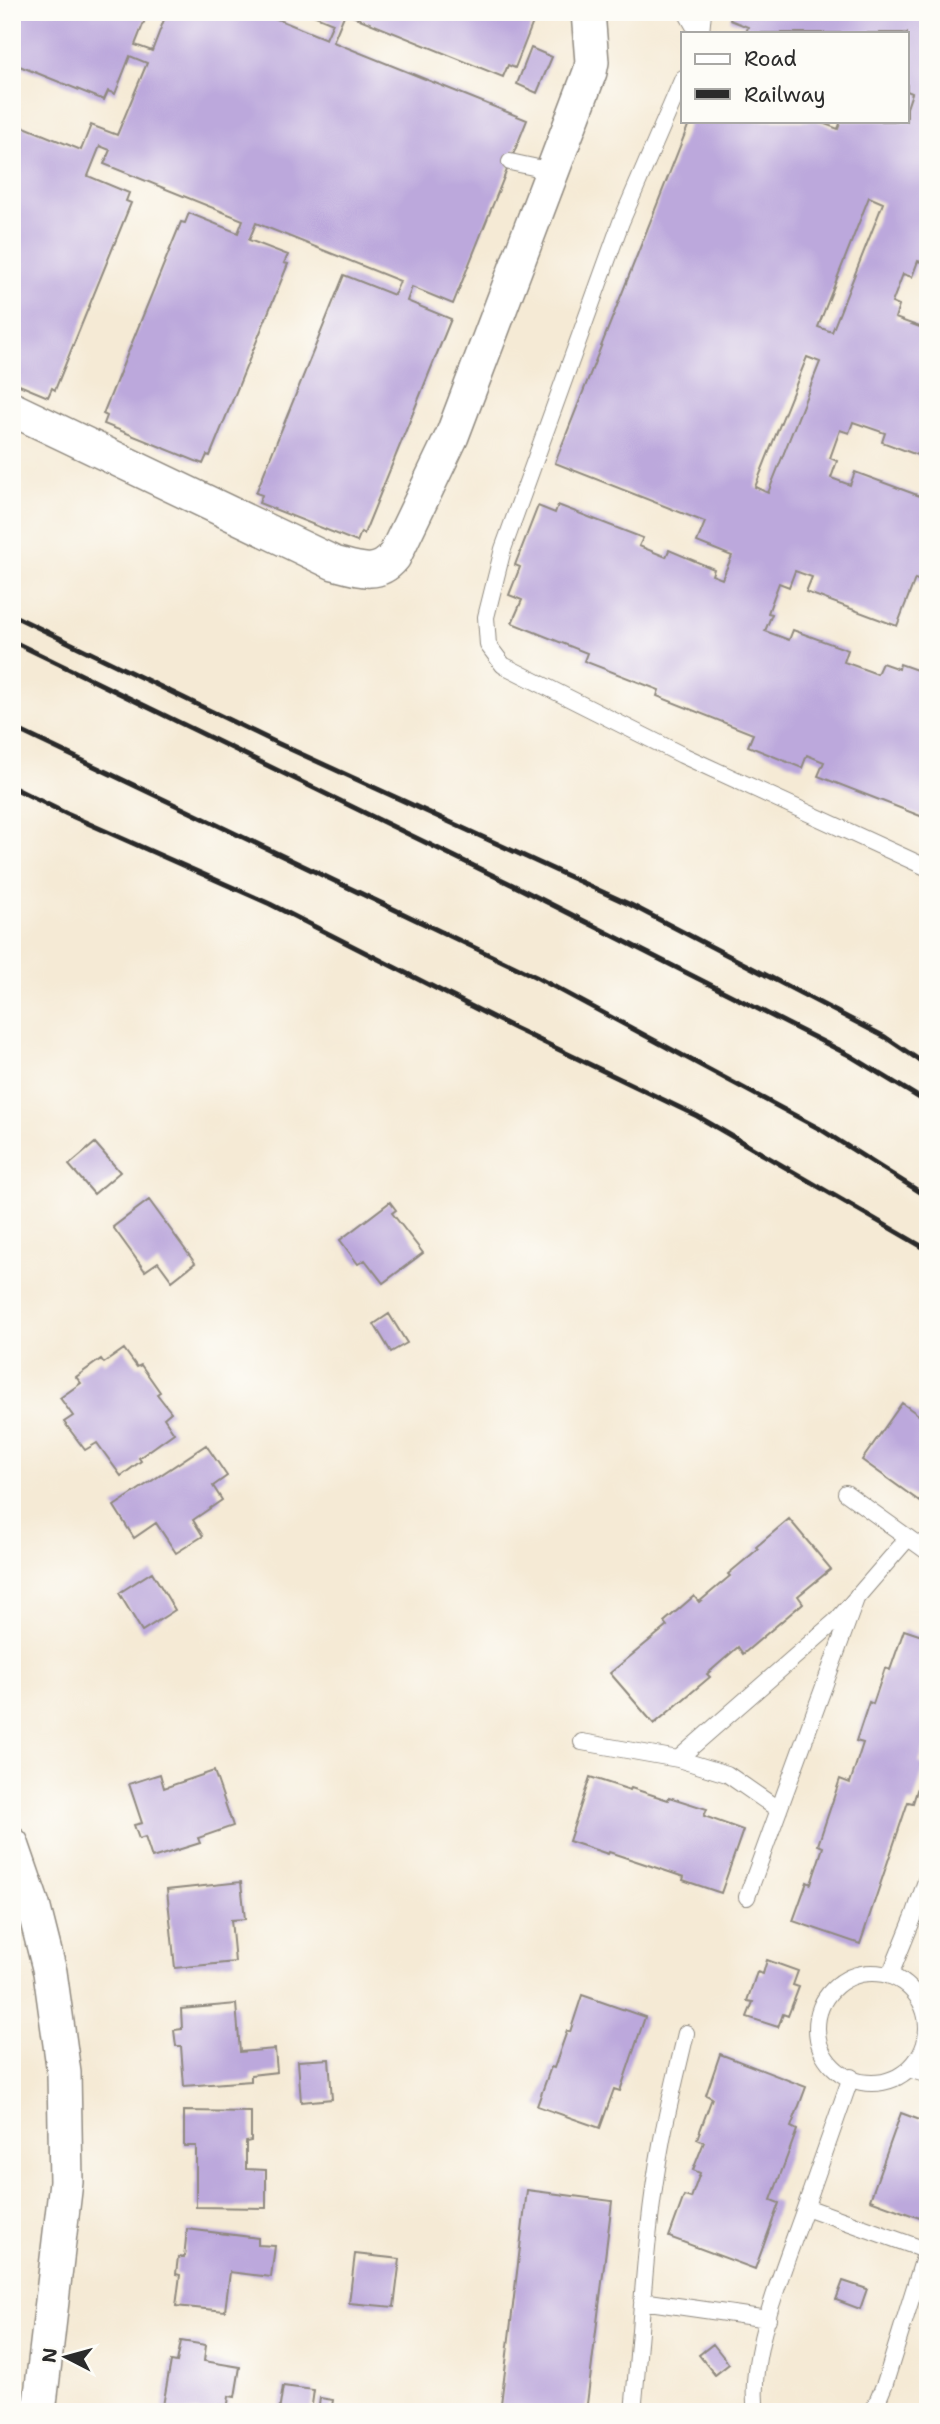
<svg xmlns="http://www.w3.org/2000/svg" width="940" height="2424" font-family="'Shantell Sans',sans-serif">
  <rect width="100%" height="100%" fill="#fdfcf7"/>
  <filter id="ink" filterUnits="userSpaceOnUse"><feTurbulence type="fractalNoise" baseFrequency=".0143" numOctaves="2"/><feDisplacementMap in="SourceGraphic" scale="14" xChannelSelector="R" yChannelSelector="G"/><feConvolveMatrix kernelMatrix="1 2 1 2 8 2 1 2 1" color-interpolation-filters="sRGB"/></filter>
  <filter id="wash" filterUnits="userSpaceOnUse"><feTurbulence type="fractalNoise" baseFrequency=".00686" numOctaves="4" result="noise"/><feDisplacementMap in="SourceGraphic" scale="28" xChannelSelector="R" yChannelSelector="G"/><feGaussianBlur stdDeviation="1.57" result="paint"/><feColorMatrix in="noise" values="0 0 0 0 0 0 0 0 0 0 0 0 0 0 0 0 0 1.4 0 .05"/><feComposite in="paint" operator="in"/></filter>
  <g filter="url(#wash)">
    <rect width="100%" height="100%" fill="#f5ead5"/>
    <g id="blocks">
      <path fill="#bca8dc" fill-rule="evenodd" d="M 12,12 L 148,12 L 135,45 L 152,51 L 167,12 L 260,12 L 326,39 L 333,23 L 306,12 L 537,12 L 515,68 L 508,65 L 503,77 L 345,13 L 333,42 L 527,120 L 453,304 L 412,287 L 407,301 L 451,319 L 364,534 L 361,532 L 357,542 L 259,503 L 262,495 L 256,493 L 344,275 L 394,295 L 400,281 L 256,223 L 249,240 L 288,255 L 284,263 L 288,264 L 210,456 L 207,455 L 203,464 L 104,424 L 107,416 L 103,414 L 181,222 L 185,223 L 189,213 L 238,233 L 243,220 L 104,164 L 110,150 L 100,146 L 88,176 L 129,193 L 126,201 L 131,203 L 55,390 L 52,388 L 48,397 L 12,382 L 12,122 L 81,150 L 91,125 L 117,135 L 147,63 L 130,56 L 115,94 L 108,91 L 104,100 L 12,63 Z
        M 733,12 L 928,12 L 928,264 L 918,261 L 912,277 L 903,274 L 892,303 L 899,306 L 895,318 L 928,330 L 928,459 L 882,442 L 885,433 L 853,422 L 849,433 L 840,430 L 830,458 L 837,461 L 831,478 L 850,485 L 855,472 L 928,499 L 928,545 L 924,554 L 928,555 L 928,567 L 923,582 L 915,579 L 897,626 L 806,592 L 812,577 L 795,571 L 789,587 L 779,583 L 768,613 L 772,614 L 765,631 L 789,640 L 793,630 L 848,650 L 844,662 L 877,674 L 882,663 L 899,669 L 900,664 L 928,674 L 928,819 L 818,776 L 824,762 L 807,755 L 802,768 L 748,746 L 753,734 L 657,696 L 659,690 L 584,661 L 587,653 L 512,623 L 522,600 L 509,595 L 520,567 L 515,565 L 538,506 L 555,513 L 558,505 L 643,538 L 639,546 L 666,557 L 669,550 L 714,569 L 712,575 L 722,579 L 732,556 L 697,542 L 705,522 L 555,463 L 690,121 L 817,121 L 838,129 L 841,121 L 907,121 L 907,108 L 912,93 L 907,91 L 907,33 L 746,33 L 748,27 L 730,20 ZM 869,197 L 883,203 L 832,332 L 818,327 ZM 807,357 L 820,362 L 768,493 L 755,487 Z
        M 531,48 L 552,57 L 537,93 L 517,84 Z
        M 95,1143 L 120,1172 L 94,1194 L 69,1165 Z
        M 149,1200 L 195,1263 L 172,1281 L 158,1262 L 145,1271 L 113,1227 Z
        M 390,1202 L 396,1210 L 392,1213 L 423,1253 L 383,1283 L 365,1260 L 358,1264 L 340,1240 Z
        M 389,1314 L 407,1343 L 391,1352 L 374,1324 Z
        M 124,1349 L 137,1367 L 141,1365 L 160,1392 L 157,1394 L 171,1412 L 164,1418 L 174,1433 L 139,1458 L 141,1461 L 121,1476 L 97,1443 L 85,1450 L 64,1422 L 73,1416 L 60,1398 L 81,1383 L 76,1377 L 101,1359 L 104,1363 Z
        M 902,1403 L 928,1422 L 926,1506 L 862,1460 Z
        M 206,1445 L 227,1476 L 213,1486 L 222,1500 L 193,1520 L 203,1536 L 176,1553 L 156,1523 L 134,1538 L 114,1506 Z
        M 789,1519 L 831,1569 L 798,1596 L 803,1603 L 743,1654 L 738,1647 L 707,1674 L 710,1677 L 654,1724 L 610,1673 L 667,1626 L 664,1622 L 694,1596 L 699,1602 L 730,1576 L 728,1574 L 758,1549 L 756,1547 Z
        M 152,1572 L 175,1610 L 142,1631 L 119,1593 Z
        M 904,1630 L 928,1638 L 928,1737 L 919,1763 L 925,1765 L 913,1803 L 908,1802 L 860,1944 L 793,1921 L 807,1882 L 811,1884 L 823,1847 L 818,1845 L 840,1779 L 850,1783 L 863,1743 L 856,1741 L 869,1702 L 873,1704 L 885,1668 L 890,1670 Z
        M 214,1771 L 233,1826 L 198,1838 L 200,1843 L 152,1858 L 145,1837 L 139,1839 L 134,1825 L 142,1823 L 129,1784 L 160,1774 L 164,1788 Z
        M 590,1777 L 630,1790 L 631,1788 L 668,1800 L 669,1797 L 707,1809 L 704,1816 L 743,1830 L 721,1893 L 683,1880 L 684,1877 L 609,1852 L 608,1854 L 569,1841 Z
        M 241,1882 L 245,1919 L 231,1920 L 235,1962 L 175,1968 L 167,1890 Z
        M 767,1960 L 798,1971 L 793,1985 L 799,1987 L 788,2016 L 783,2014 L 778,2027 L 747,2017 L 753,2002 L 747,2001 L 757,1972 L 763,1974 Z
        M 582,1995 L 645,2017 L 620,2091 L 614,2089 L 600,2128 L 537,2106 L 551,2067 L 554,2068 L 567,2031 L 570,2032 Z
        M 236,2004 L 240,2052 L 275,2049 L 277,2072 L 251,2075 L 251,2081 L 184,2086 L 181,2046 L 176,2046 L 174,2030 L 182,2029 L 181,2009 Z
        M 720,2054 L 806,2087 L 791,2127 L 797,2130 L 771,2200 L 779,2203 L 755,2269 L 669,2237 L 684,2196 L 691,2198 L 700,2173 L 693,2170 L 704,2142 L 697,2139 L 712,2098 L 706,2095 Z
        M 329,2059 L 332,2099 L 301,2102 L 298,2061 Z
        M 184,2111 L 251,2112 L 251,2141 L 246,2142 L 246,2169 L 266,2170 L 266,2208 L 196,2207 L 196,2146 L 184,2146 Z
        M 901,2113 L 928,2123 L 928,2221 L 870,2200 Z
        M 527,2190 L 612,2201 L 586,2412 L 500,2412 Z
        M 187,2229 L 258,2238 L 258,2245 L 275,2246 L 271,2277 L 230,2272 L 225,2311 L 176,2306 L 180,2275 L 176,2274 L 178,2257 L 184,2258 Z
        M 355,2254 L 400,2259 L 394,2307 L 349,2303 Z
        M 843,2281 L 867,2289 L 860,2309 L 836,2300 Z
        M 181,2341 L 206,2345 L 204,2361 L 240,2367 L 235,2397 L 229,2396 L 227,2412 L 162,2411 L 171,2361 L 177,2362 Z
        M 713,2344 L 729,2364 L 715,2375 L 699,2355 Z
        M 283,2386 L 314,2390 L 311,2412 L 279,2412 Z
        M 320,2398 L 333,2400 L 331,2412 L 318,2412 Z"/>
    </g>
  </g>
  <g filter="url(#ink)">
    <use href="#blocks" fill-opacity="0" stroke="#908a80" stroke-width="2"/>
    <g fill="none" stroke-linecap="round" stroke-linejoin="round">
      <g stroke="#908a80" stroke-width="18">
        <path id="lane" d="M 686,12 L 698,33
          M 701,33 L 703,12
          M 683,78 L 621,222 L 503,549 L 486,617 L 488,645 L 503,665 L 682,755 L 928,868
          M 510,162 L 552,171
          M 846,1493 L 928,1552
          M 582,1742 L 678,1759 L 727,1774 L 779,1810
          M 678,1759 L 838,1619 L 908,1538
          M 747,1897 L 857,1596
          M817 2028a55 55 0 1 1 110 0a55 55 0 1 1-110 0Z
          M 890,1975 L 914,1916 L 928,1875
          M 909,2069 L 928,2075
          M 806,2207 L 928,2251
          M 642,2301 L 768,2319
          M 633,2412 C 642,2321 645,2228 662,2139 C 669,2103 678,2068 686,2033
          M 756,2412 C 747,2355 784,2268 803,2214 C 819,2168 835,2122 851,2077
          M 873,2412 L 885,2383 L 926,2251"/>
      </g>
      <g stroke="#908a80" stroke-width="36">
        <path id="street" d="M 12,409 L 334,563 C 357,569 377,578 394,557 L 452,436 L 590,72 L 592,62 L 588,12
          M 12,1844 L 33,1905 L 50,1972 L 64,2073 L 66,2182 L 39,2412"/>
      </g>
      <use href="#lane" stroke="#fff" stroke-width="16"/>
      <use href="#street" stroke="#fff" stroke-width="33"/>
      <path stroke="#2b2b2b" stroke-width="5" d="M 12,615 L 277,743 L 631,905 L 885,1037 L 928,1066
        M 12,641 L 519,888 L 849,1055 L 928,1103
        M 12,727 L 536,977 L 820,1129 L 928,1197
        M 12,787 L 67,814 L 270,904 L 514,1028 L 697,1116 L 928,1250"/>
    </g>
  </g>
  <rect width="940" height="2424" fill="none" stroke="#fdfcf7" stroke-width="42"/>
  <rect x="681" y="32" width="228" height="91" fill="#fdfcf7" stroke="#a9a8a5" stroke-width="2"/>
  <rect x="695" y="54" width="35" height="10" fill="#ffffff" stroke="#a9a8a5" stroke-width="2"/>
  <text x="744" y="66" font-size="21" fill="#2b2b2b">Road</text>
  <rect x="695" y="89" width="35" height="10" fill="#2b2b2b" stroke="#a9a8a5" stroke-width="2"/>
  <text x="744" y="102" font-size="21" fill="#2b2b2b">Railway</text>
  <g transform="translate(66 2357) rotate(276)" stroke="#fdfcf7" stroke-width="5" paint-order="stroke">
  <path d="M0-5L12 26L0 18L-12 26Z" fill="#2b2b2b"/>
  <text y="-10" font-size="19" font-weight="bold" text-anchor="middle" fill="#2b2b2b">N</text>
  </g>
</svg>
